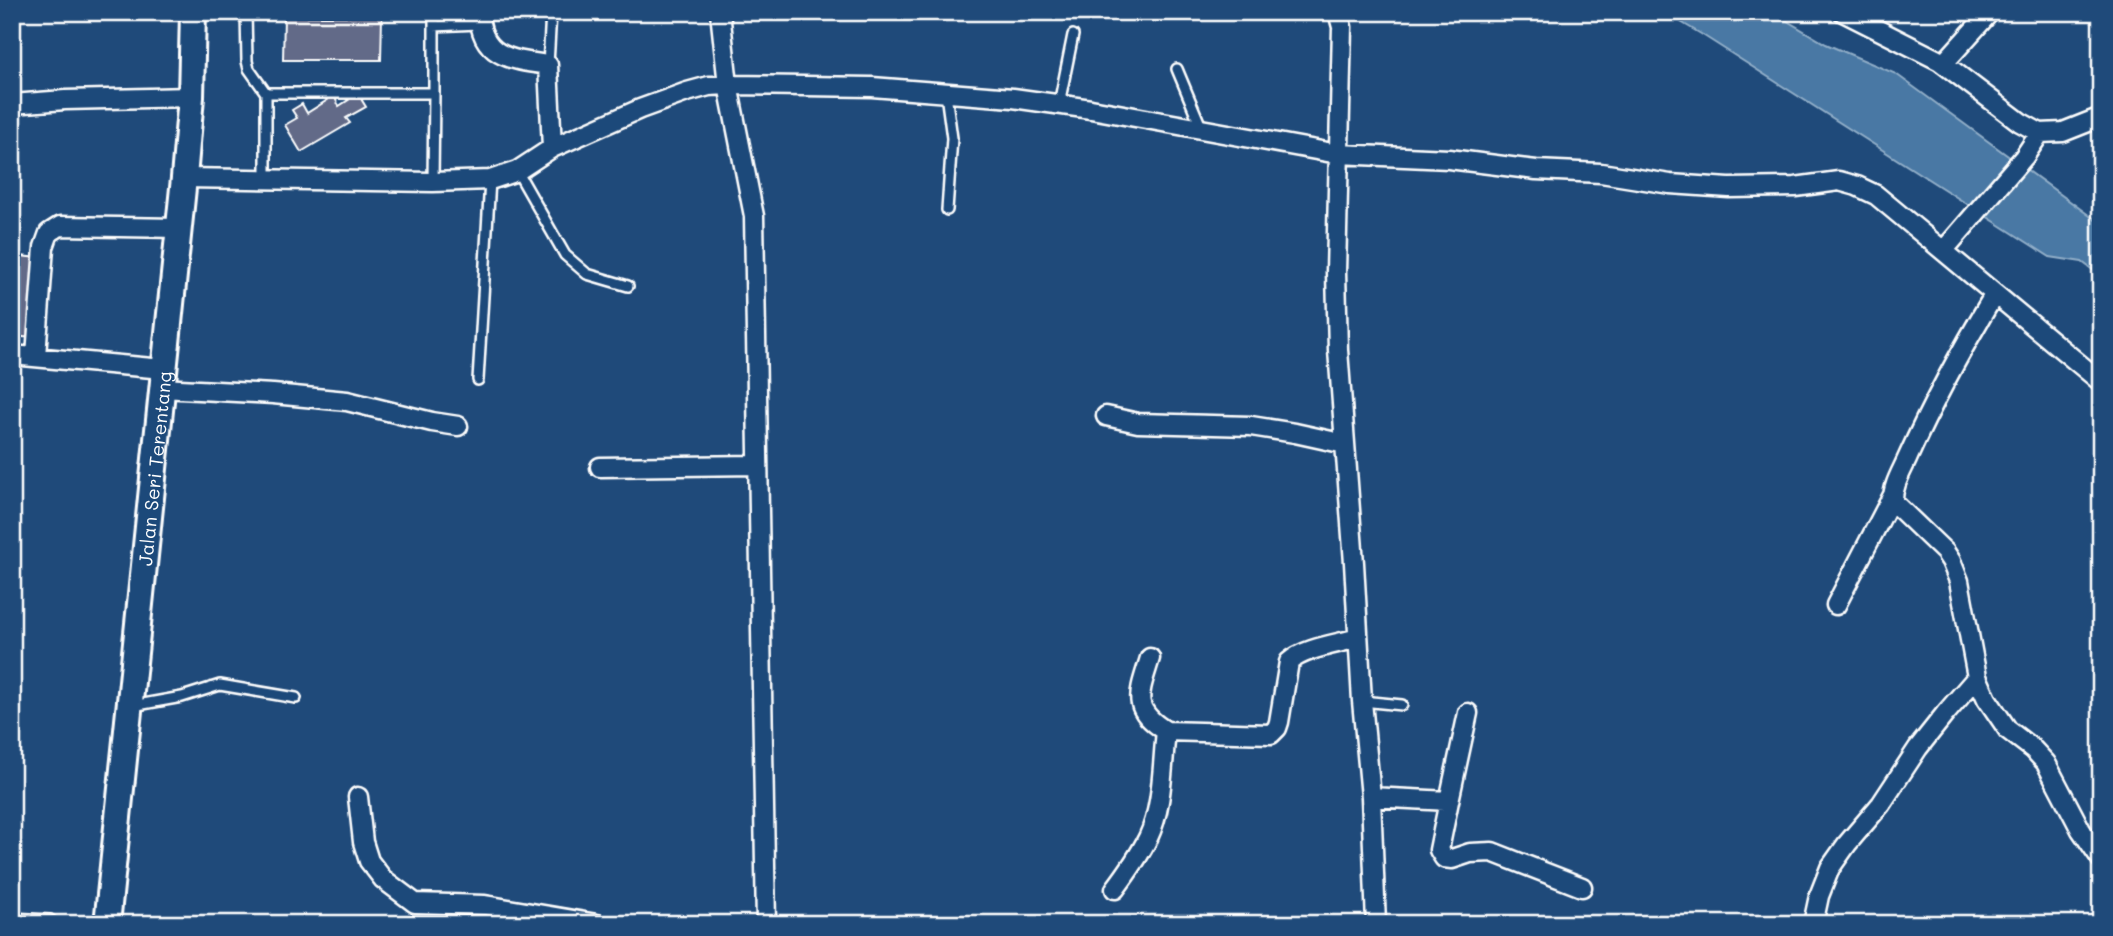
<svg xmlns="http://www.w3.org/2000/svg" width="2113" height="936" font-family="Mali,sans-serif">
  <rect width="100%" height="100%" fill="#1f4a7a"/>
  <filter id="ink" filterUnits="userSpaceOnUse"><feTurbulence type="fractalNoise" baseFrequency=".0143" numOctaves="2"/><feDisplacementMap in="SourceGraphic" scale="14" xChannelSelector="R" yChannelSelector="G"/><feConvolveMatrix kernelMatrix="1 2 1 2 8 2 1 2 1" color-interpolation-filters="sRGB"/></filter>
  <g filter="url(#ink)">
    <path fill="#4878a4" stroke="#91aec8" stroke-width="2" d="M 1664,12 L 1772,12 L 1826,44 L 1896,74 L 2101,224 L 2101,276 L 2082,262 L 2050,257 L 1701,34 Z"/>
    <path fill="#626a88" stroke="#fff" stroke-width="2" d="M 284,16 L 382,16 L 381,60 L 283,60 Z
      M 358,94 L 366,107 L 346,118 L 350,123 L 301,152 L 285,125 L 297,118 L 292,110 L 302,104 L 307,113 L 334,96 L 339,106 Z
      M 12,255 L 37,258 L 33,338 L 12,336 Z"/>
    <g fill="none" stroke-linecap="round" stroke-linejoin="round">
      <g stroke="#fff" stroke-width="14">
        <path id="lane" d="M 246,12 L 247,61 L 249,69 L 266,93 L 266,179
          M 434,26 L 479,24
          M 548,65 L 551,12
          M 1177,69 L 1202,129
          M 266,93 L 434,93 L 434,12
          M 946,94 L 952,138 L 947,210
          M 1059,104 L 1073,35
          M 517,171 L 565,255 L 587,274 L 628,286
          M 433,182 L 434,93
          M 478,380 L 490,180
          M 1362,701 L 1402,705
          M 132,706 L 182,697 L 220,685 L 296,698
          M 12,918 L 50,920 L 56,924"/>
      </g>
      <g stroke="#fff" stroke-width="23">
        <path id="street" d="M 479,12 C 480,57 511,60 548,65 L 552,148
          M 720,12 L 728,85 L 754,216 L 766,924
          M 1338,12 L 1342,27 L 1336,272 L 1338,350 L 1354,563 L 1362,701 L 1371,797 L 1376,924
          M 1843,12 L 1940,61 L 2020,122 L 2040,133 L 2063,132 L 2101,117
          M 1944,63 L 1990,12
          M 12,104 L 65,100 L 191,97
          M 184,178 L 433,182 L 490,180 L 517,171 L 552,148 L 640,109 L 687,92 L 709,86 L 728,85 L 872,87 L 1013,98 L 1091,109 L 1338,154 L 1449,159 L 1536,170 L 1601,173 L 1670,184 L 1729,188 L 1795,187 L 1839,181 L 1857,186 L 1876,195 L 2101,382
          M 1944,250 L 2024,157 L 2040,133
          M 1994,295 C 1963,347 1933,401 1908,457 C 1902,471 1892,486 1893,502 L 1945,552 L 1951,561 L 1959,581 L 1977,677 L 1987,699 L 2008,730 L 2033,749 L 2046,763 L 2081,830 L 2101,859
          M 12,355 L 163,369
          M 36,356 L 44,247 L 49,233 L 60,226 L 178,228
          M 161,388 L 273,394 L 347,401 L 432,422 L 458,426
          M 1106,416 L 1138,423 L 1251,426 L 1295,433 L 1345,444
          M 600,467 L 757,465
          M 1836,605 L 1893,495
          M 1150,658 C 1139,694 1130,709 1166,731
          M 358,797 L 363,842 L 369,861 L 383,879 L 415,903 L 485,905 L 597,924
          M 1371,797 L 1449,801 L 1468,713
          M 1449,801 L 1439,850 L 1444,858 L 1452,859 L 1470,853 L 1492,852 L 1582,887
          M 1115,889 C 1127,873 1139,856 1148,838 C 1163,807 1162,766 1166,731 L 1271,734 L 1277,728 L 1279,722 L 1289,662 C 1304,648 1338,644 1358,638
          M 1813,924 L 1819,896 L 1830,868 L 1847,844 L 1881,804 L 1918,748 L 1945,714 L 1977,677"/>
      </g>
      <g stroke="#fff" stroke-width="30">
        <g id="secondary">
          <path id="s1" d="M 107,924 L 184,178 L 191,97 L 193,12"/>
        </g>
      </g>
      <use href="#lane" stroke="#1f4a7a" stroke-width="9"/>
      <use href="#street" stroke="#1f4a7a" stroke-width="18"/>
      <use href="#secondary" stroke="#1f4a7a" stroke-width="24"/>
    </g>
  </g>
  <g text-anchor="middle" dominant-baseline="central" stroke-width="5" stroke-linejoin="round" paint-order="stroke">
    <g font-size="19" fill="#fff" stroke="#1f4a7a">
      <text stroke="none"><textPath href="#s1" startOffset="458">Jalan Seri Terentang</textPath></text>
    </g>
  </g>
  <rect width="2113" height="936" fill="none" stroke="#1f4a7a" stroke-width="42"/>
  <rect x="21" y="21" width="2071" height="894" fill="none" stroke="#fff" stroke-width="2.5" filter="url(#ink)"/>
</svg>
